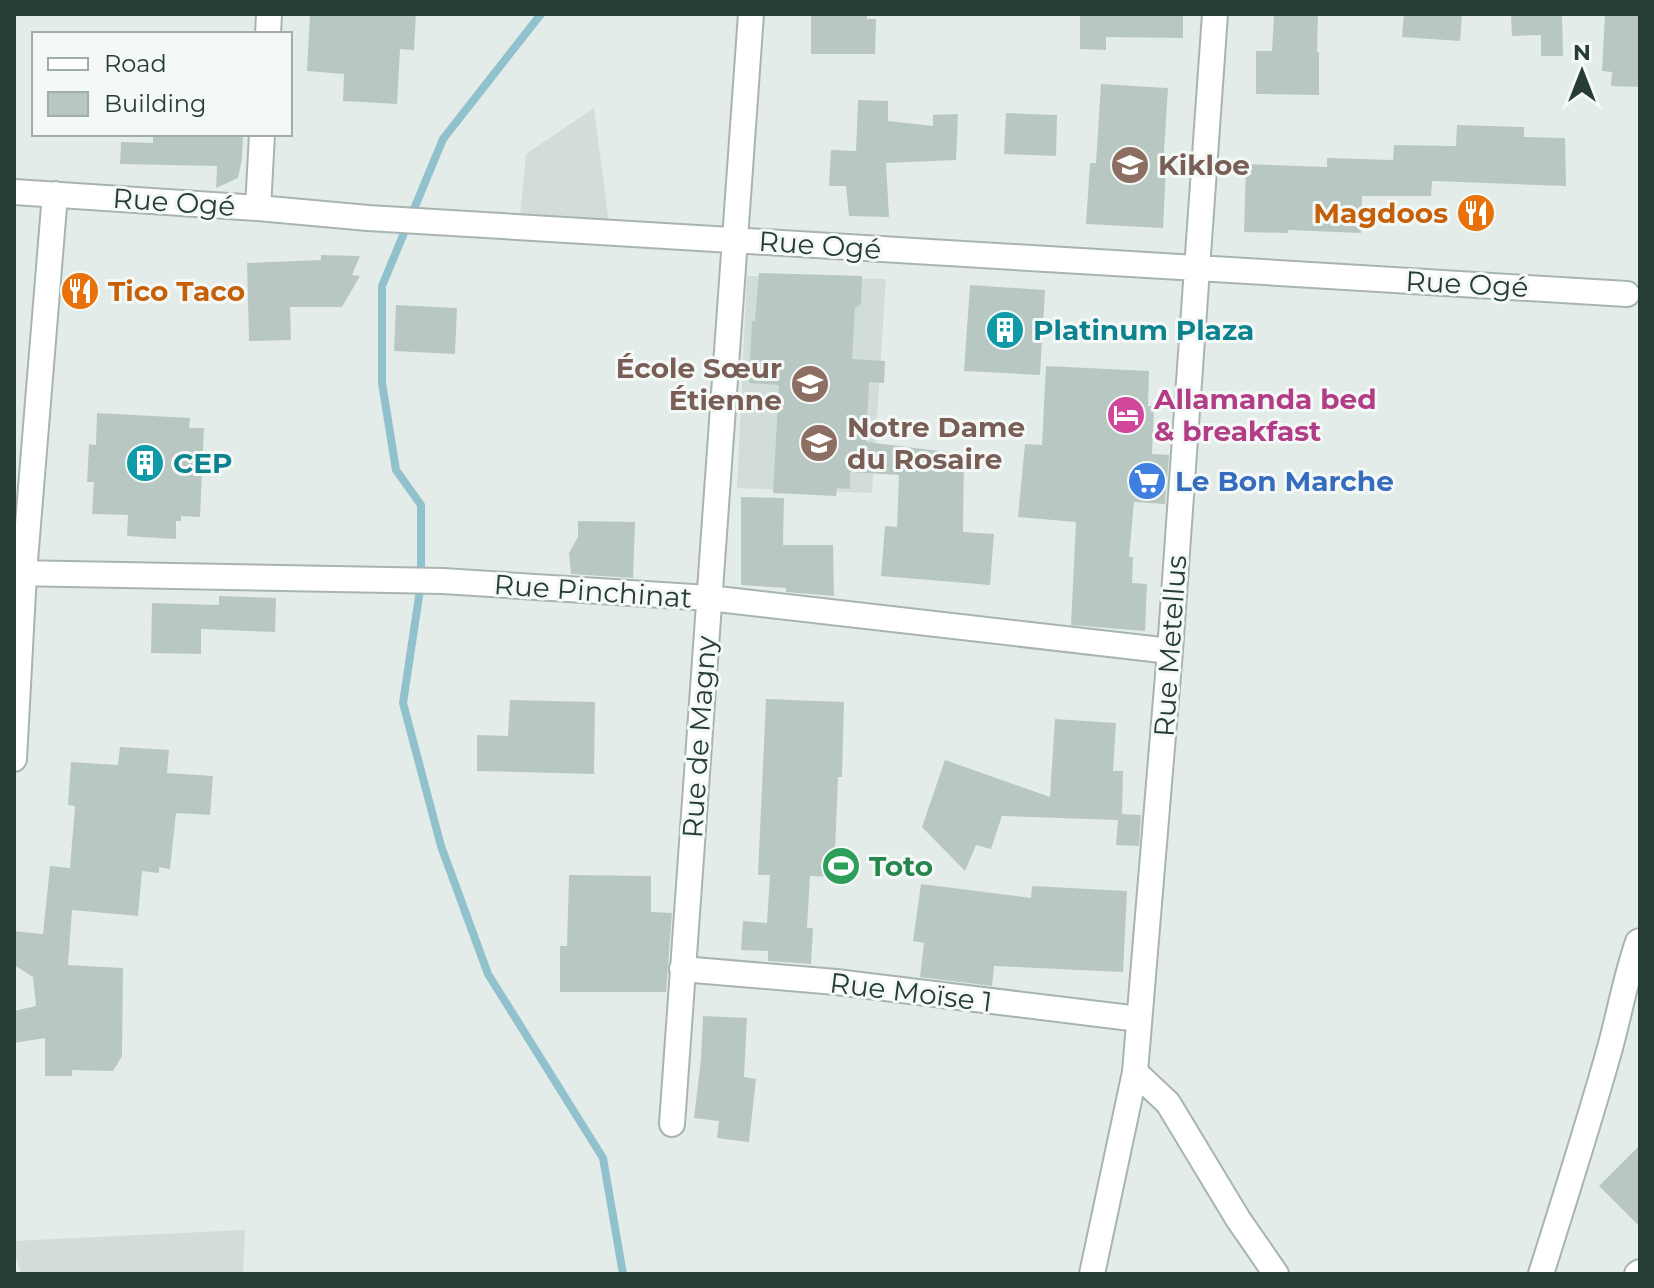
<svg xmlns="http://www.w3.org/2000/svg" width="1654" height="1288" font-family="Montserrat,sans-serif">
  <rect width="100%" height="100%" fill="#e4ece9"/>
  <path fill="#d2dcd8" d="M 594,108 L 610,232 L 519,227 L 526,154 Z
    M 747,276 L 886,279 L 872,493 L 737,488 Z
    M 245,1230 L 243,1274 L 21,1274 L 14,1251 L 14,1241 Z"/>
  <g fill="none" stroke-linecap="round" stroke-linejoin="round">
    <path stroke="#90c1cd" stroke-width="8" d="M 541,14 L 443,139 L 382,286 L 382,383 L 396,470 L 421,505 L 421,583 L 403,703 L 441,846 L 488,974 L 603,1158 L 623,1274"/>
  </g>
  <path fill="#b9c7c2" d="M 310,14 L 416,14 L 414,50 L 400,49 L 397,104 L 343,101 L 344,74 L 307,71 Z
    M 811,14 L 867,14 L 867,19 L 876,19 L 875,54 L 811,54 Z
    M 1080,14 L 1183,14 L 1183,38 L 1106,37 L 1106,50 L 1080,49 Z
    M 1274,14 L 1318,14 L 1317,52 L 1319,52 L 1319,95 L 1256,94 L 1256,51 L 1272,51 Z
    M 1404,14 L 1462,14 L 1460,41 L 1402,37 Z
    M 1511,14 L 1562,14 L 1563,56 L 1541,56 L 1541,35 L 1512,36 Z
    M 1605,14 L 1640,14 L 1640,87 L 1611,86 L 1612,72 L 1602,71 Z
    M 1101,84 L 1168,88 L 1163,167 L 1166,167 L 1163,228 L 1086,224 L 1090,163 L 1096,163 Z
    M 858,100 L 888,101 L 888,121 L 933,126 L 933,115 L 958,114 L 956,160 L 886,163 L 889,217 L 849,216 L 846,186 L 829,186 L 831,150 L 856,151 Z
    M 1006,113 L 1057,115 L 1056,156 L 1004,154 Z
    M 1457,125 L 1524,127 L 1524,137 L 1565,138 L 1566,186 L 1432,181 L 1431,196 L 1362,196 L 1361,233 L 1288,230 L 1288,233 L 1244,232 L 1246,164 L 1327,167 L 1327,158 L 1393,160 L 1394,145 L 1456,146 Z
    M 153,134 L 243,134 L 242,159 L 238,178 L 216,188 L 217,166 L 120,164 L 121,142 L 153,143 Z
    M 321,255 L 360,256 L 352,275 L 360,276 L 342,307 L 290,307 L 291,340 L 249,341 L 247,263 L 321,260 Z
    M 759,273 L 862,276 L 861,304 L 855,308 L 852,359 L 885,361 L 884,383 L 869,382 L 866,442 L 964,454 L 963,532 L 994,534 L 990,585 L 881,576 L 885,526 L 897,527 L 899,475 L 850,472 L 850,489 L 837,488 L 836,496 L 773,493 L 779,385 L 749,383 L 752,321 L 755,321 Z
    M 970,285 L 1045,290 L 1040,375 L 964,371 Z
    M 396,305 L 457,308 L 455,354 L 394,351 Z
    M 1046,366 L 1149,371 L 1148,406 L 1154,406 L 1152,454 L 1169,455 L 1165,504 L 1134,502 L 1129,557 L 1133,557 L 1132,583 L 1147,584 L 1145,631 L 1071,625 L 1076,522 L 1018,517 L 1025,444 L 1042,445 Z
    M 97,413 L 190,418 L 189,428 L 204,428 L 200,517 L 181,516 L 181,521 L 176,521 L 176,539 L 127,536 L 128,515 L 92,514 L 94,482 L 87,482 L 89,444 L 96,445 Z
    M 741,497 L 784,498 L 783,545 L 833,545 L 834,596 L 786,592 L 786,588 L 741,585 Z
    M 578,521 L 635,522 L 633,578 L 571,574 L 569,553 L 578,537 Z
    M 219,596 L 276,598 L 275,632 L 201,629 L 201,654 L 151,653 L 152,603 L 219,605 Z
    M 766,699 L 844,702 L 842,777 L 838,777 L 834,877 L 810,876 L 807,928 L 813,928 L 811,964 L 768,961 L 768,951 L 741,950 L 743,921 L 767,923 L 770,875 L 758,875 Z
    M 510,700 L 595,702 L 594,774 L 477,771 L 477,735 L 508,736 Z
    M 1055,719 L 1116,723 L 1113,771 L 1123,771 L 1122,814 L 1141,815 L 1139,846 L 1116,845 L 1118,820 L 1002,816 L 991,849 L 976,845 L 965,871 L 922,827 L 945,760 L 1050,797 Z
    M 120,747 L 169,750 L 167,773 L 213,776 L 210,815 L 176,813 L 170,869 L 159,867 L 159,873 L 142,871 L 138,916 L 72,910 L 68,965 L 123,968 L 122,1056 L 113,1071 L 72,1070 L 72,1076 L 45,1076 L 45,1038 L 14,1043 L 14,1011 L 36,1006 L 33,977 L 14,965 L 14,931 L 43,934 L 50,866 L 70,868 L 75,806 L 68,805 L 71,762 L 118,765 Z
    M 569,875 L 651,876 L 651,912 L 672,913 L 666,992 L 560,992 L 560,946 L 567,946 Z
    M 921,884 L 1031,898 L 1032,886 L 1127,891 L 1123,972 L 994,966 L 992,986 L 920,977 L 924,943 L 913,941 Z
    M 703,1016 L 747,1018 L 744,1077 L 756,1079 L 749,1142 L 717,1138 L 719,1121 L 694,1118 L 701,1059 Z
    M 1640,1145 L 1640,1227 L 1599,1186 Z"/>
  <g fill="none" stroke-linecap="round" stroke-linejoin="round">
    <g stroke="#a7b4b0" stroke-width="28">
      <path id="minor" d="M 268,34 L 269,14
        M 14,192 L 258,208 L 368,218 L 1627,294
        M 258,208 L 262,134
        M 14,573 L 443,581 L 709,598 L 1170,651
        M 14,759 L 24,573 L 55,194
        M 682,969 L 836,982 L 1139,1019
        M 1135,1072 L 1168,1103 L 1238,1219 L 1276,1274
        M 672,1124 L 751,14
        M 1092,1274 L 1135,1072 L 1170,651 L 1215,14
        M 1541,1274 C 1564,1201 1587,1129 1608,1055 C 1619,1017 1625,979 1638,942 L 1640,941
        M 1637,1274 L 1640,1272"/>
    </g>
    <use href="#minor" stroke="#fff" stroke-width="24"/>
  </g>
  <defs>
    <g id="school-disc" transform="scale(2)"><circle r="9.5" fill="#8d6e63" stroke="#f4f9f7"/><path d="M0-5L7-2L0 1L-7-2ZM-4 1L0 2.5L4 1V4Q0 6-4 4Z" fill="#fff"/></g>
    <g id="restaurant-disc" transform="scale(2)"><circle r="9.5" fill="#e8710a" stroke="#f4f9f7"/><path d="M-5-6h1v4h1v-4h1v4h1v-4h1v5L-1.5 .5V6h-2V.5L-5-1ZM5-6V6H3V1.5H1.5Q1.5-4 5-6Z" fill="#fff"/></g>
    <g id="building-disc" transform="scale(2)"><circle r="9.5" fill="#0f9aa8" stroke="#f4f9f7"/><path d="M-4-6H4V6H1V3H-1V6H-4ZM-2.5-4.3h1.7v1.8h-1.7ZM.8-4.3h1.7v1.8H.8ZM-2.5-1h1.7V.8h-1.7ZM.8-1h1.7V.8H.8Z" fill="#fff"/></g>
    <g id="hotel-disc" transform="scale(2)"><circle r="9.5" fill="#d1479c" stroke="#f4f9f7"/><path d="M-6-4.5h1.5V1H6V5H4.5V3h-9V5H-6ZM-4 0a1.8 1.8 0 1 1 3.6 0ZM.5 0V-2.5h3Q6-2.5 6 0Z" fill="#fff"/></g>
    <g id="university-disc" transform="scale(2)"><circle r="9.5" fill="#8d6e63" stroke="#f4f9f7"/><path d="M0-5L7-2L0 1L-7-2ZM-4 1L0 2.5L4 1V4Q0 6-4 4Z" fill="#fff"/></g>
    <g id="supermarket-disc" transform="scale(2)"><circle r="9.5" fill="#3f7fe0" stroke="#f4f9f7"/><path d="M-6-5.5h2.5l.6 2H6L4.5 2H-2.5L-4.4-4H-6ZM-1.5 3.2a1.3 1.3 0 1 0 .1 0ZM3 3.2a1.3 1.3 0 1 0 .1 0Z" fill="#fff"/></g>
    <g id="stadium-disc" transform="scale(2)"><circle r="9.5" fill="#2e9e5b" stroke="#f4f9f7"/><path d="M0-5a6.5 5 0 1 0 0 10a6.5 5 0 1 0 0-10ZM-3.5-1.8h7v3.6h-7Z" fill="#fff"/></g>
  </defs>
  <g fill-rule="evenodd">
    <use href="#school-disc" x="1130" y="165"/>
    <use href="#restaurant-disc" x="1476" y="213"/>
    <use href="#restaurant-disc" x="80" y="291"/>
    <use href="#building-disc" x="1005" y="330"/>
    <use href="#school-disc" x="810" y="384"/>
    <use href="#hotel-disc" x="1126" y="415"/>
    <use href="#university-disc" x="819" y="443"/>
    <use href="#building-disc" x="145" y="463"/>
    <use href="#supermarket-disc" x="1147" y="481"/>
    <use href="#stadium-disc" x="841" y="866"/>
  </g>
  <g text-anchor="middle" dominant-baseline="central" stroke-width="6" stroke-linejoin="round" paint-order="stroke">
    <g font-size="28" font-weight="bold" fill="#785e54" stroke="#f4f9f7" text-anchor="start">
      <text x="1158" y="165">Kikloe</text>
      <text x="782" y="368" text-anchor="end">École Sœur<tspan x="782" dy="32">Étienne</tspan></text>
      <text x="847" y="427">Notre Dame<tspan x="847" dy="32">du Rosaire</tspan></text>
    </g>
    <g font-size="28" fill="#253c37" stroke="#f4f9f7">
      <text transform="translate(174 202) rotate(4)">Rue Ogé</text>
      <text transform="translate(820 245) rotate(4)">Rue Ogé</text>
      <text transform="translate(1467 284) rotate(3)">Rue Ogé</text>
      <text transform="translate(593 591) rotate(4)">Rue Pinchinat</text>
      <text transform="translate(1170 646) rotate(-86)">Rue Metellus</text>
      <text transform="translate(699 737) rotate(-86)">Rue de Magny</text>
      <text transform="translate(911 992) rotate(7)">Rue Moïse 1</text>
    </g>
    <g font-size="28" font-weight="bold" fill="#c56008" stroke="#f4f9f7" text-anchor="end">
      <text x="1448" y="213">Magdoos</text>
      <text x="108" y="291" text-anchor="start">Tico Taco</text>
    </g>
    <g font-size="28" font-weight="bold" fill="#0d838f" stroke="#f4f9f7" text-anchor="start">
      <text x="1033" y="330">Platinum Plaza</text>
      <text x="173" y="463">CEP</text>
    </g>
    <g font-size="28" font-weight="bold" fill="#b23c85" stroke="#f4f9f7" text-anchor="start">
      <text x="1154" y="399">Allamanda bed<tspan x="1154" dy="32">&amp; breakfast</tspan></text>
    </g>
    <g font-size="28" font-weight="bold" fill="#366cbe" stroke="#f4f9f7" text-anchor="start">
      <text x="1175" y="481">Le Bon Marche</text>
    </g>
    <g font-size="28" font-weight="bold" fill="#27864d" stroke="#f4f9f7" text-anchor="start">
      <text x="869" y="866">Toto</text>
    </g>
  </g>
  <rect width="1654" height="1288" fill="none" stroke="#253c37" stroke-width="32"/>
  <rect x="32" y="32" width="260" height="104" fill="#f4f9f7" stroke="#a1adaa" stroke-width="2"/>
  <rect x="48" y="58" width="40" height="12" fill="#ffffff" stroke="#a1adaa" stroke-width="2"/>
  <text x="104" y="72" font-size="24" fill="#253c37">Road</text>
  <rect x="48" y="92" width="40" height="24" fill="#b9c7c2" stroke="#a1adaa" stroke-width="2"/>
  <text x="104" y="112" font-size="24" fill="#253c37">Building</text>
  <g transform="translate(1582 72)" stroke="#f4f9f7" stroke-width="6" paint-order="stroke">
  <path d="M0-6L14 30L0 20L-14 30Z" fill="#253c37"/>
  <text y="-12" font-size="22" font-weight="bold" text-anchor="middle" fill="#253c37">N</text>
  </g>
</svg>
